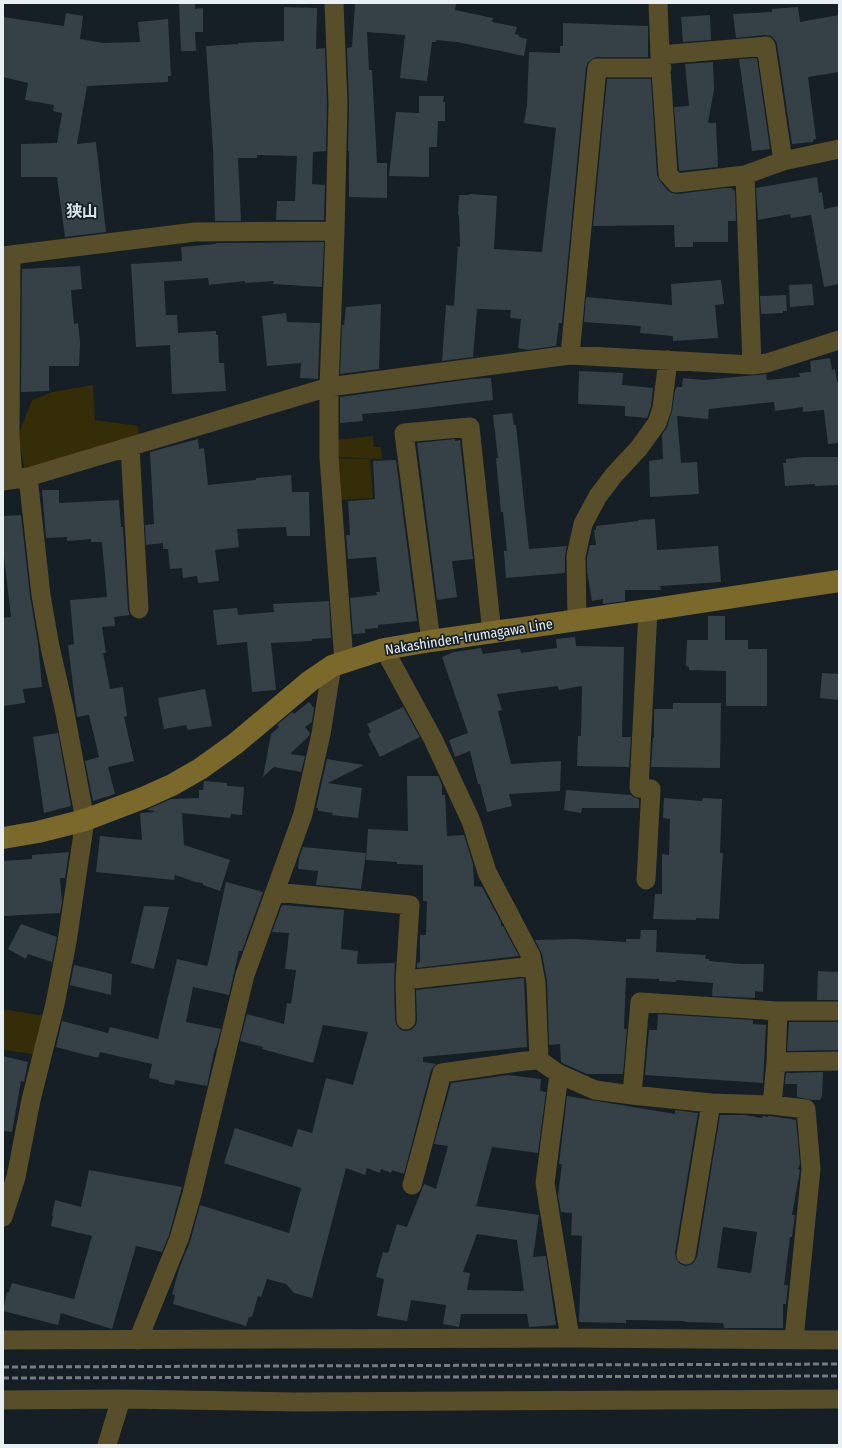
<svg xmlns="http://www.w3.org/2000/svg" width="842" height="1448" font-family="'Fira Sans Condensed','Noto Sans JP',sans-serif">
  <rect width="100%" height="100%" fill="#151f25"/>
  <path fill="#352c08" d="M 93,385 L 95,420 L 138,426 L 139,437 L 25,472 L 18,436 L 32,400 L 52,392 Z
    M 373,436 L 374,447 L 381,447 L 382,459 L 335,457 L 335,440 Z
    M 335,458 L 370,459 L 373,498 L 339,500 Z
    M 3,1009 L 45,1016 L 33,1054 L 3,1050 Z"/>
  <path fill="#364147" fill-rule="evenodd" d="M 195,3 L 195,9 L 203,8 L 203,32 L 195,32 L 196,51 L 181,51 L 179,4 Z
    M 355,3 L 456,3 L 455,10 L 493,18 L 492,22 L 517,27 L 515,34 L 519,35 L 519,37 L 527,39 L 524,56 L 457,42 L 436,40 L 436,42 L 432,42 L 427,81 L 400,78 L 405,35 L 367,32 L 369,70 L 372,70 L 377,163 L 387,163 L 387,198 L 349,197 L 349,151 L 348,151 L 349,104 L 347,48 L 352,47 Z
    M 284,7 L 317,8 L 316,49 L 325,48 L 327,104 L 326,151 L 313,152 L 312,184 L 325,185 L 324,220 L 276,220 L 277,201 L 295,201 L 297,156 L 257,155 L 257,158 L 238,158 L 241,221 L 215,221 L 213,149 L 206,46 L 238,44 L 238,43 L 284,41 Z
    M 798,7 L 800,22 L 839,15 L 839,72 L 808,77 L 816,139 L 813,140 L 813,142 L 792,144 L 777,44 L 775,40 L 771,36 L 765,35 L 736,38 L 733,14 L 772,12 L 772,9 Z
    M 66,13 L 83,16 L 80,39 L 103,43 L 140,42 L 138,22 L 168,19 L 171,76 L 168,76 L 168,82 L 87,86 L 77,144 L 96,142 L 106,232 L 65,237 L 57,177 L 21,177 L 21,144 L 57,143 L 62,113 L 53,111 L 54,105 L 25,100 L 28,83 L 3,77 L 3,17 L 64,26 Z
    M 710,15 L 711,40 L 683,42 L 681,17 Z
    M 563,23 L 648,26 L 648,57 L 597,57 L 592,59 L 588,62 L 586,67 L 562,323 L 559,323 L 556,346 L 528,350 L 518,348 L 521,319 L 510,318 L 511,310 L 477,309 L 473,357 L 442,361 L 446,305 L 454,306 L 458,246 L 460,247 L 459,215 L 458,215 L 459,195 L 469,195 L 469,194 L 497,196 L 494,249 L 542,252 L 556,128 L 524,123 L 527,105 L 529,52 L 560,53 L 560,46 L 563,46 Z
    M 757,58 L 770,149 L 752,151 L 739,59 Z
    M 713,62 L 714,90 L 708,123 L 716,123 L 718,167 L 680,171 L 679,170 L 674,107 L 689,106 L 685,64 Z
    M 607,79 L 651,79 L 657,175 L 660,181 L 668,191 L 672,193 L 677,194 L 725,188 L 731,188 L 735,191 L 736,221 L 728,221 L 728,242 L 693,242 L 693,247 L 675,247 L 674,225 L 593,226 Z
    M 419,96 L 444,96 L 443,102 L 445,102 L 445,121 L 438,121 L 437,147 L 429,147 L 429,177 L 389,176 L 396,112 L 419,113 Z
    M 817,177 L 819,193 L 822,192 L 824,209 L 839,206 L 839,284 L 824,287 L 811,215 L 791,218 L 790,214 L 758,220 L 756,188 Z
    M 324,242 L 322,287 L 273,284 L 274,281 L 245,283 L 245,281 L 209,285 L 208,278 L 164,281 L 166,315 L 177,315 L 178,333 L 216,331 L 216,335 L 218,335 L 219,363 L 224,363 L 226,391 L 172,394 L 170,345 L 136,347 L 131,264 L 182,261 L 181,247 L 216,244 L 216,243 Z
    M 80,266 L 82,289 L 71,290 L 74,324 L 78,323 L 80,342 L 79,366 L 49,366 L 49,391 L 21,392 L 22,269 Z
    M 721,280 L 724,304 L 715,305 L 718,338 L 673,341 L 673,336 L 640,333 L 641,326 L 584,322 L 586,297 L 672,305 L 671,284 Z
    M 812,284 L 814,305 L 790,307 L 789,285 Z
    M 786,295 L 787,311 L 783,311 L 783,313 L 761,314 L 760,296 Z
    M 381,304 L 379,369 L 340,374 L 342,325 L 344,325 L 346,307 Z
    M 286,313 L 287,322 L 320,323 L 318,379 L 300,378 L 301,363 L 267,366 L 262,316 Z
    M 830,358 L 832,370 L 835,369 L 837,382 L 839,381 L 839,443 L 828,444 L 824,410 L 803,412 L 803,407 L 775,411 L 774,402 L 709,409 L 708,419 L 677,416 L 681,463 L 697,462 L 699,494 L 650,497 L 649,461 L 663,459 L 662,435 L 667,427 L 672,411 L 675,390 L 677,387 L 682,387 L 683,378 L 704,380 L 766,374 L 767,380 L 800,377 L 799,373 L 811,372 L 810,361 Z
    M 579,371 L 623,373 L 622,385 L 653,388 L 651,406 L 647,418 L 625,416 L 625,406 L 578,404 Z
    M 491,378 L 493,400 L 398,411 L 362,414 L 363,421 L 340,423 L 340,397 L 471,379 Z
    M 512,413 L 514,425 L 516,425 L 529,549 L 567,546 L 565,556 L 565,573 L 506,578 L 504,551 L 507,551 L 503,512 L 501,512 L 496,458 L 498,458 L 493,415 Z
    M 198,439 L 199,449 L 204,448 L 208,485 L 256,480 L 256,478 L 291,475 L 292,492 L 309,492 L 310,536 L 287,536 L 286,527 L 237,529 L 239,547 L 215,550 L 219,581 L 198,583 L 197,576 L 183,578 L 182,568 L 170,569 L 168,549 L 163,549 L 163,543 L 146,545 L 145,525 L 154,524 L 150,452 Z
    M 455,439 L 455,441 L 460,440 L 473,559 L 452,561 L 457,597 L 437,600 L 417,443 Z
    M 804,457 L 839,457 L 839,485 L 815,486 L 815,484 L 785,486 L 783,463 L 786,463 L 786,459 Z
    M 396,460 L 417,621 L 378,625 L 378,628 L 365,629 L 365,633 L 353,634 L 350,598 L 377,595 L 376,592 L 380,592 L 376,557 L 348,559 L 346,535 L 350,535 L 348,501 L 375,499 L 373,461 Z
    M 42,490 L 59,490 L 59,503 L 119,500 L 121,527 L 123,527 L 128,610 L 130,615 L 114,617 L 115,626 L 102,627 L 106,653 L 103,653 L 110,689 L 123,687 L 127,716 L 124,717 L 134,761 L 108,767 L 115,794 L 93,801 L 85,761 L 99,757 L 89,715 L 77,717 L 68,645 L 74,644 L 70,600 L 107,597 L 102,542 L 91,542 L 91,539 L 67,541 L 67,537 L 46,538 Z
    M 21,515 L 30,596 L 38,643 L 42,687 L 23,689 L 25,703 L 3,706 L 3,618 L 11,617 L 3,548 L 3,516 Z
    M 655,519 L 657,550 L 718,546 L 721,582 L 660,586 L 661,590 L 625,590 L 625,601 L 603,604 L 603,599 L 592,601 L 587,572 L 587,557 L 590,545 L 596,545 L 594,530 L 596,530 L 596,526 L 638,521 L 638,520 Z
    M 329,601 L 331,638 L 312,639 L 312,641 L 271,643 L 276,690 L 252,692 L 247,642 L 217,645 L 213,610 L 237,608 L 238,615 L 274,612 L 273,604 Z
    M 708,616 L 725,616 L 725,640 L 748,640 L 748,649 L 767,649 L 767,706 L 726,706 L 726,671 L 689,670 L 689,667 L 686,666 L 687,640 L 708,640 Z
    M 575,637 L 576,646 L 624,647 L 622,737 L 631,737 L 629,767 L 577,766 L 578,736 L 581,736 L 582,686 L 559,690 L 558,686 L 497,694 L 502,710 L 498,711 L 511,764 L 561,761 L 560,791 L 509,794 L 512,806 L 487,812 L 480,784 L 478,784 L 470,751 L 455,757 L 449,740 L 468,733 L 442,657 L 454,652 L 481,648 L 483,654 L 520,649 L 521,653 L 557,648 L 556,639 Z
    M 822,673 L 839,674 L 839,700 L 820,698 Z
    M 205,689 L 212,726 L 188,730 L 186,725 L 164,729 L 158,698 Z
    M 309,702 L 314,708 L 312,722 L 305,727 L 310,733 L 309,736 L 290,754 L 305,756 L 301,772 L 274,767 L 263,777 L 271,734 L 279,727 L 277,725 L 292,712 L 294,714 Z
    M 673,703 L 721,703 L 720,768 L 651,767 L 653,738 L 654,738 L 654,709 L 673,709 Z
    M 403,707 L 420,737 L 380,757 L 368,734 L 371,732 L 367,724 Z
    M 58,733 L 71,806 L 44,813 L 33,737 Z
    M 327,759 L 364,765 L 328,783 L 362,788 L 358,818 L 332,815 L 333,813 L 318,811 L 318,808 L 316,808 Z
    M 407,776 L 438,776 L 442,785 L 442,795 L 445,795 L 447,836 L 464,835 L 473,864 L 474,886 L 482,887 L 501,922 L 501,926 L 503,926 L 519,956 L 417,968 L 417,963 L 420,962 L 420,935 L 426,935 L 427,901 L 423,901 L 423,865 L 397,864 L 397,862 L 366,860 L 368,829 L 408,831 Z
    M 204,781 L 227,783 L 227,786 L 244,787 L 242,815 L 231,814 L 230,818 L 182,813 L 184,845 L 230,860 L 220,891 L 203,885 L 203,883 L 195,882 L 175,875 L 174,880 L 96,872 L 100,836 L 142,840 L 140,813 L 154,812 L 154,811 L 148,810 L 148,809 L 171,799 L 199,798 L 199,790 L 203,790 Z
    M 566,790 L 631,795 L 633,797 L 639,799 L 639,808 L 582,808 L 581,813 L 564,810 Z
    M 664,798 L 702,801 L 703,798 L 722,799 L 720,853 L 723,853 L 719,919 L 696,918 L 696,920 L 653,919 L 655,894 L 662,894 L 662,854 L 669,855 L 670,819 L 663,818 Z
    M 303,847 L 366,853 L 361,889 L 316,885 L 318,871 L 298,869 L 299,858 Z
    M 69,852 L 65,878 L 60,878 L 62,903 L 60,913 L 3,916 L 3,861 L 32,859 L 32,855 Z
    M 226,882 L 263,892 L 242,951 L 239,951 L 229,995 L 193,987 L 186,1022 L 221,1029 L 216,1048 L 215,1048 L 207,1086 L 175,1080 L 174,1085 L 159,1082 L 159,1080 L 149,1078 L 152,1064 L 100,1052 L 98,1058 L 56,1047 L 62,1021 L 108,1033 L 110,1027 L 158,1039 L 177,959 L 207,966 L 208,964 Z
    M 282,905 L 344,910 L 341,949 L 358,951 L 357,964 L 395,963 L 394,980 L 395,1020 L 397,1026 L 401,1030 L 406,1031 L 411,1030 L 416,1025 L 417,1020 L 416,990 L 524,978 L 527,1047 L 423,1057 L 423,1062 L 436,1064 L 431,1070 L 404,1174 L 392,1170 L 391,1173 L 381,1169 L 380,1173 L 367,1168 L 365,1175 L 346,1168 L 312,1298 L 294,1293 L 286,1284 L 267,1279 L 261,1297 L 258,1296 L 252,1317 L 249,1317 L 246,1326 L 173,1304 L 175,1295 L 172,1294 L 180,1266 L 190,1242 L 200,1205 L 289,1233 L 301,1188 L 224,1163 L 235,1128 L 292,1147 L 298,1129 L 312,1133 L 326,1078 L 353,1085 L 368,1032 L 323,1025 L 313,1063 L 262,1049 L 263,1047 L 240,1041 L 247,1014 L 284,1024 L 287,1003 L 291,1004 L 296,970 L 285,969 L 289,933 L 272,932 Z
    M 144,906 L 169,907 L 154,969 L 131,963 Z
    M 21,924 L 57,937 L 52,962 L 28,954 L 26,959 L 8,949 Z
    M 641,930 L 657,930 L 656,952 L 706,955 L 705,959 L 709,959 L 709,961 L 741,964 L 764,964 L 763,992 L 755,991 L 755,998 L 712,996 L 713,983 L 676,980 L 676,982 L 659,981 L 659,979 L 626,978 L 624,1029 L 627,1029 L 623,1074 L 587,1074 L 564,1064 L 561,1062 L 560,1044 L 549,1045 L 547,981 L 542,954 L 535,940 L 575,939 L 626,942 L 626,939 L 640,939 Z
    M 74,965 L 112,974 L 111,995 L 70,985 Z
    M 818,971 L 839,972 L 839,1000 L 817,1000 Z
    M 658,1014 L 753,1020 L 753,1024 L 766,1025 L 763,1083 L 645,1075 L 649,1030 L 657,1030 Z
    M 789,1022 L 839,1022 L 839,1050 L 787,1051 Z
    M 3,1056 L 28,1062 L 24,1082 L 21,1081 L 12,1132 L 3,1131 Z
    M 823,1072 L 822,1097 L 821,1097 L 820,1100 L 812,1100 L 797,1097 L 797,1084 L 785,1084 L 786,1073 Z
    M 508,1075 L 541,1079 L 540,1091 L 546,1092 L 538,1153 L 492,1147 L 476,1206 L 539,1215 L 533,1257 L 546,1256 L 556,1325 L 529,1327 L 527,1314 L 461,1314 L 459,1327 L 443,1324 L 446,1305 L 411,1300 L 407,1321 L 377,1316 L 384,1279 L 376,1277 L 383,1252 L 388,1253 L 397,1224 L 407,1227 L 424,1184 L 436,1189 L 448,1146 L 434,1144 L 451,1083 ZM 477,1234 L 517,1240 L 524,1291 L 467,1290 L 470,1273 L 463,1272 Z
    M 567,1096 L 675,1114 L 675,1110 L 698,1113 L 675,1253 L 676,1258 L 679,1263 L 685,1266 L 690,1265 L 694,1262 L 697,1257 L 720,1115 L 745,1115 L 762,1118 L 763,1116 L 768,1117 L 768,1116 L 771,1116 L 796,1120 L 800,1164 L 798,1169 L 800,1170 L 792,1215 L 795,1215 L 792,1237 L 790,1237 L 784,1285 L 788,1285 L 786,1304 L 783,1304 L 783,1328 L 724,1328 L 723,1323 L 685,1322 L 685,1321 L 626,1320 L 626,1323 L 579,1322 L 582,1236 L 571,1235 L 572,1213 L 561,1212 L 558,1196 L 562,1164 L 559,1164 ZM 723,1227 L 757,1232 L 751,1273 L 717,1268 Z
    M 89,1170 L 182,1187 L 169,1235 L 162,1252 L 136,1246 L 112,1329 L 61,1313 L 58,1325 L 3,1311 L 7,1292 L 9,1292 L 12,1283 L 74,1299 L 92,1236 L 51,1226 L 53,1216 L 52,1216 L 55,1200 L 81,1207 Z"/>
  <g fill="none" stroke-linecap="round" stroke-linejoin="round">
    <path stroke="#584e2a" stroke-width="19" d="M 334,3 L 338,104 L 335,231 L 329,387 L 329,457 L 344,662
      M 658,3 L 660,55 L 668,174 L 676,183 L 745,175 L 783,161 L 839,149
      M 660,55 L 766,46 L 783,161
      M 745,175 L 752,365
      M 11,255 L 10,436 L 13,479
      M 3,256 L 195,232 L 335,231
      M 570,355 L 597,68 L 662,68
      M 130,447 L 139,609
      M 3,481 L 28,477 L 329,387 L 570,355 L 752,365 L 767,363 L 839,340
      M 577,620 L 576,556 L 583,524 L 598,496 L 614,475 L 639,448 L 657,423 L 662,408 L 668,360
      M 431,641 L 404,433 L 470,427 L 492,633
      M 384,649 L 433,739 L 471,821 L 487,872 L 531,956 L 536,983 L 539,1060
      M 646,880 L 651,789 L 639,788 L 648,610
      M 275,892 L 410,905 L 405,980 L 533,966
      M 405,980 L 406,1020
      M 776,1062 L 778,1011
      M 559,1074 L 545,1183 L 570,1338
      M 632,1095 L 640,1002 L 778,1011 L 839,1011
      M 772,1105 L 776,1062 L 839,1061
      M 412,1185 L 442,1073 L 525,1061 L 539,1060 L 559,1074 L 595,1090 L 632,1095 L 711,1103 L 772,1105 L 806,1109 L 811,1169 L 794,1339
      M 3,1217 L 16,1177 L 31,1100 L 55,1004 L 67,942 L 85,820 L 64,708 L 50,647 L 41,595 L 28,477
      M 686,1255 L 711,1103
      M 3,1340 L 570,1338 L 839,1340
      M 138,1340 L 179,1239 L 192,1194 L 245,975 L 303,814 L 321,734 L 332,666
      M 3,1400 L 121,1399 L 296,1402 L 839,1399
      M 107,1445 L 121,1399"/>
    <path stroke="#7a692b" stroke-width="22" d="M 3,838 L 38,832 L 85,820 L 143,798 L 172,785 L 200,769 L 235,744 L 310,681 L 332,666 L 384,649 L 431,641 L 648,610 L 839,581"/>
    <path stroke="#757d82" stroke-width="3" stroke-dasharray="6 3" stroke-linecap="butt" d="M 3,1367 L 839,1364
      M 3,1378 L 839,1376"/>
  </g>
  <g text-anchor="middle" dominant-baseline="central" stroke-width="3.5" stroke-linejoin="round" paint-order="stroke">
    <g font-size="14" fill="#e9f0f4" stroke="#151f25">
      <text transform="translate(469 637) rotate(-9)">Nakashinden-Irumagawa Line</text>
    </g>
    <g font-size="16" font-weight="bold" fill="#d7e5ed" stroke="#151f25">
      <text x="82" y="211">狭山</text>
    </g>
  </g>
  <rect width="842" height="1448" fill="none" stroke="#e9f0f4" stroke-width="8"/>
</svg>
